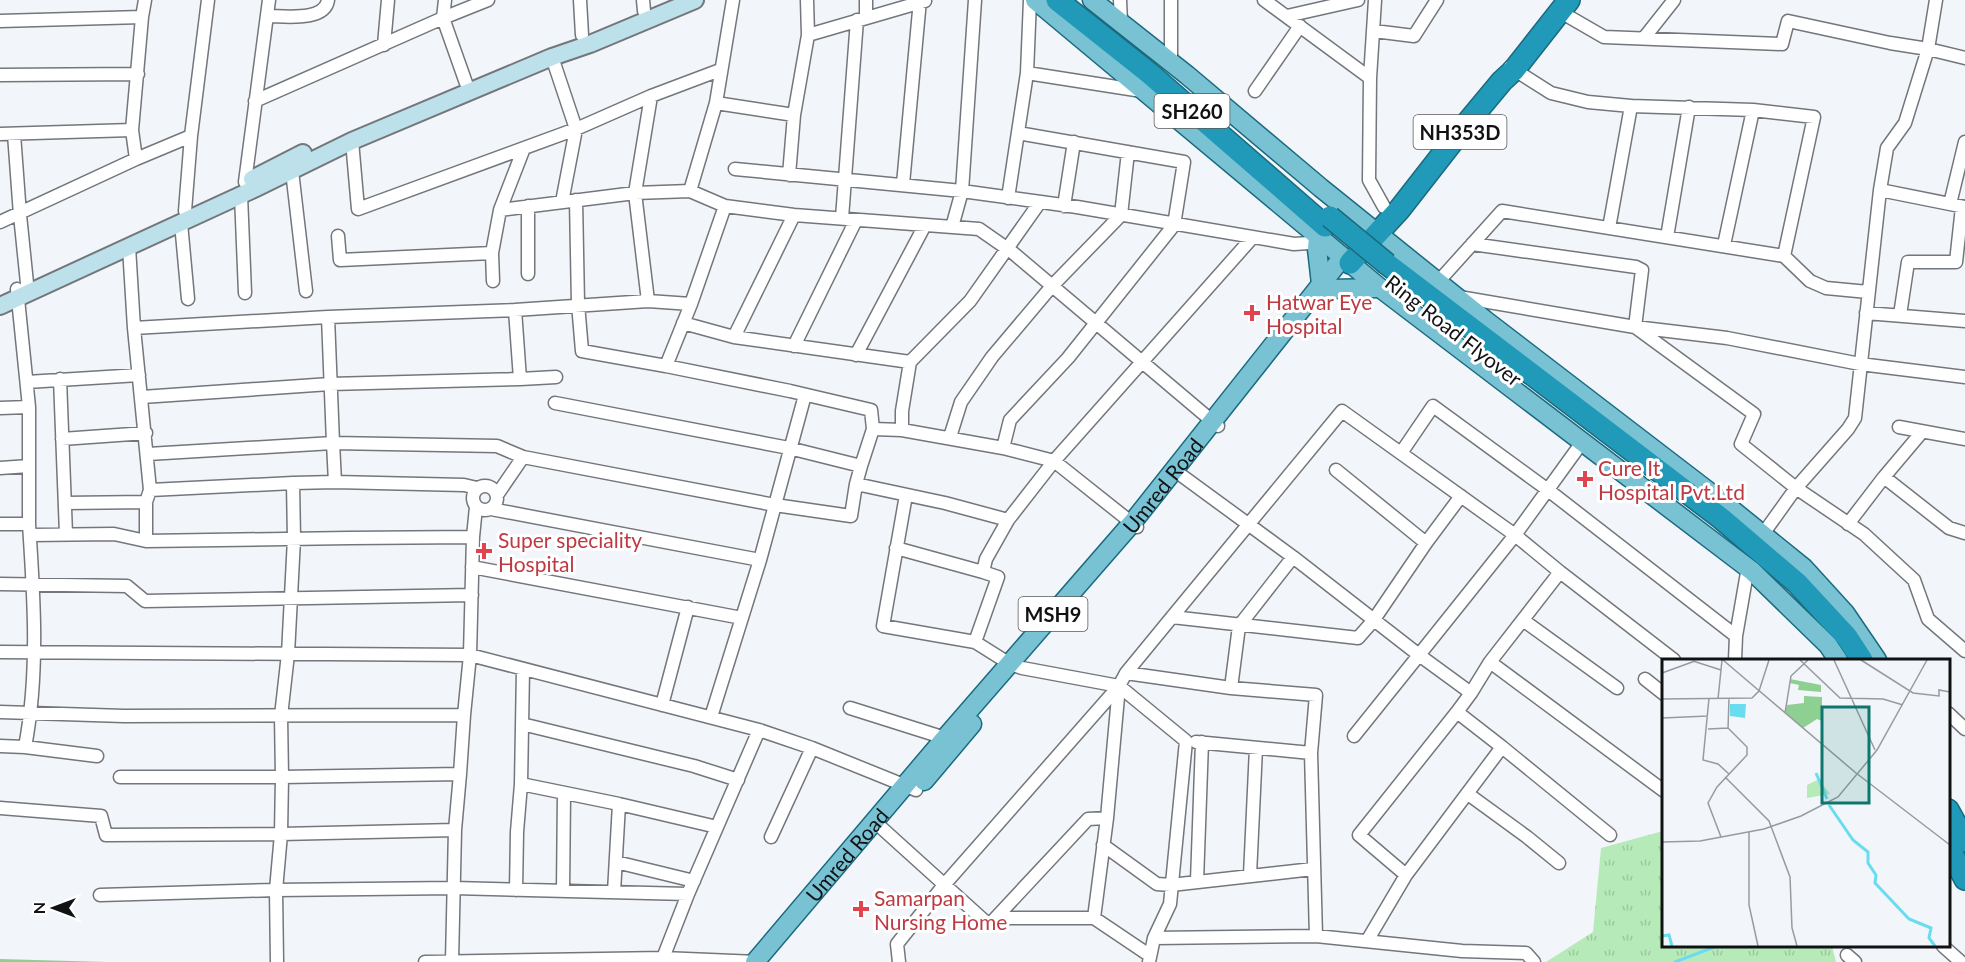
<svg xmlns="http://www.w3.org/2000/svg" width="1965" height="962" font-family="Lato,sans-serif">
  <defs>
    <pattern id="grass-tufts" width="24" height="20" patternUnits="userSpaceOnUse" patternTransform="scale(1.5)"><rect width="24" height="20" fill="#b7eab9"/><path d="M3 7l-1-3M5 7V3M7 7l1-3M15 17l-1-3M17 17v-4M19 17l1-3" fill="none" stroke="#9cc89e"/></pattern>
    <pattern id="forest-firs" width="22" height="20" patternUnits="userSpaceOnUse" patternTransform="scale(1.5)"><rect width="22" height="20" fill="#8ecf92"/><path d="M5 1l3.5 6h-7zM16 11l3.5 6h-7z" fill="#79b17d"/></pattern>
  </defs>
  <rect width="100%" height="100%" fill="#f2f6fa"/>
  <path fill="url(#grass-tufts)" d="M 1663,831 L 1664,946 L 1832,946 L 1836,962 L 1546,962 L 1593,932 L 1601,848 Z"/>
  <path fill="url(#forest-firs)" d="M 0,959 L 107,962 L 0,962 Z"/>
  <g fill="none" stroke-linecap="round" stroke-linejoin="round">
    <path stroke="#69dcf0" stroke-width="3" d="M 1675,962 L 1717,946"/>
    <g stroke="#73767a" stroke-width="15">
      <path id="street" d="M 445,0 L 443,18 L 466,83
        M 580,0 L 582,35
        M 643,0 L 644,11
        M 866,0 L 866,18
        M 1120,0 L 1121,23
        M 1264,0 L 1370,78
        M 1375,0 L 1370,78 L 1369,180 L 1384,207
        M 1559,11 L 1604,37 L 1782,44 L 1788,21 L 1890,43 L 1928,49 L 1936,0
        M 267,16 C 284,16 325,22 328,0
        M 1287,16 L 1358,0
        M 142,17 L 145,0
        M 0,21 L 142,17 L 132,130 L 136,159
        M 1374,31 L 1414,36 L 1437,0
        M 808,35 L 925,1
        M 1644,38 L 1674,0
        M 384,45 L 388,0
        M 552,57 L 576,129 L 562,202
        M 1171,63 L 1171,0
        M 1510,67 L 1551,93 L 1588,102 L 1631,106 L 1753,110 L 1814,117 L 1784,256
        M 1027,73 L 1142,91
        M 0,75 L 138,74
        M 1255,91 L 1300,26
        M 255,101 L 443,18 L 488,0
        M 716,103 L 794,115 L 808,35 L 807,0
        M 0,134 L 132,130
        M 14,134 L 20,215 L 28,293
        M 352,141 L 358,209 L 576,129 L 651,96 L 720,70
        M 735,169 L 962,191 L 1077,207 L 1294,244 L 1309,243 L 1321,232
        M 292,171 L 306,291
        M 789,175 L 794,115
        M 245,182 L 269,0
        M 903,184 L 920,0
        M 1880,190 L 1887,148 L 1905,123 L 1928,49 L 1965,58
        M 241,195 L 245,293
        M 1008,198 L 1027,73 L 1030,0
        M 576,200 L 578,304 L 582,351 L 666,366
        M 1950,204 L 1965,142
        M 725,206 L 794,215 L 979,229 L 1012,252 L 1218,426
        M 1064,206 L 1074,142
        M 500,210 L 635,193 L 690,191
        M 185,211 L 191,136 L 208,0
        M 794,215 L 734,337 L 910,362 L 902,411 L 902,430 L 1003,448 L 1054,461 L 1137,527
        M 842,218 L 857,20
        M 0,222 L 136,159 L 191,136
        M 181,223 L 188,299
        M 952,227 L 962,191 L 975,0
        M 1609,228 L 1631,106
        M 338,236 L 340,260 L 492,253 L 493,281
        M 1667,237 L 1689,107
        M 1472,244 L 1636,267 L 1642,270 L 1635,327 L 1754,414 L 1741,444 L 1796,488 L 1864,534 L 1914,580 L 1928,619 L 1965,651
        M 1724,245 L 1753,110
        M 129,247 L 134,328 L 328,317
        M 492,253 L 500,210 L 524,148
        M 528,274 L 528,206
        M 1438,282 L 1502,211 L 1784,256 L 1810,281 L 1826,288 L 1868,292
        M 1459,297 L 1635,327 L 1727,338 L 1860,364 L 1965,377
        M 648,301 L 635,193 L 651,96
        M 691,304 L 666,366 L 790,391 L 871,410 L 873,429
        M 1866,313 L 1965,321
        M 1900,315 L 1908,262 L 1956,262 L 1962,207
        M 683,323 L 734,337
        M 134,328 L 150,490 L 146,502 L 146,541
        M 794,346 L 856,220
        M 856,355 L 925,225
        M 910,362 L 970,301 L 1040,202
        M 60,379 L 66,534
        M 520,379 L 556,377
        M 27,382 L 139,375
        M 805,395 L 775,505 L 851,516 L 856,484
        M 142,397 L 330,384 L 520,379 L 515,310
        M 555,403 L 789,448 L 861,466 L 856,484 L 945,503 L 1008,520 L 1054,461 L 1252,238
        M 29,407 L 29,466
        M 0,408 L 29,407 L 17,289
        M 1899,427 L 1965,439
        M 950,437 L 961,402 L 992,357 L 1052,286 L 1121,215 L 1128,152
        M 62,439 L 146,433
        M 1003,448 L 1010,420 L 1068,358 L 1174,225 L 1184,162 L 1018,133
        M 1401,453 L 1433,406 L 1548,490 L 1736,636
        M 148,454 L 333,443 L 335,482
        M 523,457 L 775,505 L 760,560 L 711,717
        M 861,466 L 873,429 L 902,430
        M 0,468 L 29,466 L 29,524
        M 1336,470 L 1426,543
        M 1181,475 L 1293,557 L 1419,655 L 1515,535 L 1560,572 L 1490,662 L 1471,693
        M 1884,477 L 1922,432
        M473 498a12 12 0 1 1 24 0a12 12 0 1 1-24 0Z
        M 150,490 L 293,483
        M 497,495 L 523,457 L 497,446 L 333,443 L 328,317 L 515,310 L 648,301 L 691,304 L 725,206 L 690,191 L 716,103 L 733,0
        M 906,495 L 883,626 L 975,642 L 1010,664 L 1022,668 L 1119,686 L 1186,741 L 1170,904 L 1154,938 L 1149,962
        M 65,503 L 146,502
        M 491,509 L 760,560
        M 0,524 L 29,524 C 34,598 39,674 25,747
        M 1848,524 L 1884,477 L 1949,528 L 1965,533
        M 1763,534 L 1796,488 L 1848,429 L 1855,418 L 1880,190 L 1965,207
        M 30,535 L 114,534 L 146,541 L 349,538 L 473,537
        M 896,548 L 983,572
        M 472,567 L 742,618
        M 1560,572 L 1674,660
        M 0,584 L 127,586 L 145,601 L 472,595
        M 1172,617 L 1358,638 L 1373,621 L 1426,543 L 1461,496
        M 1523,620 L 1617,688
        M 975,642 L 998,577 L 983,572 L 986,559 L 1008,520
        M 0,652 L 470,655 L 759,730 L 688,894 L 663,958
        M 1735,660 L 1736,636 L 1748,567
        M 1490,662 L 1664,791
        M 1126,673 L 1231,688 L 1316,695 L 1311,753 L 1316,936 L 1154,938
        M 1645,679 L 1664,694
        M 1231,688 L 1239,626 L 1293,557
        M 662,705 L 688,607
        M 850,708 L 945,738
        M 0,712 L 124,716 L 464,715 L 470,655 L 473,537 L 476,507
        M 1948,713 L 1965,729
        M 522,724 L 694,766 L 738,780
        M 759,730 L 812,748 L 916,790
        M 1354,736 L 1419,655 L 1471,693 L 1457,712 L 1502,747 L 1406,875 L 1367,941
        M 1196,742 L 1311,753
        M 0,746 L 25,747 L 97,756
        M 1502,747 L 1610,835
        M 460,774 L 464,715
        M 120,777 L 282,777 L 460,774 L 455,830 L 452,961
        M 521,784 L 619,804 L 717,827
        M 1468,794 L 1527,837 L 1559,863
        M 0,808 L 101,816 L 106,835 L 281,834 L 455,830
        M 875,822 L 989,925 L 1088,819 L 1107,818 L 1119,686
        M 771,837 L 812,748
        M 1103,845 L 1157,884 L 1171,885 L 1313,869
        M 616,862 L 694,881
        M 1250,875 L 1256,748
        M 1406,875 L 1359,835 L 1457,712
        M 1197,881 L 1202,742
        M 516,890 L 517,832 L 521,784 L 523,669
        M 563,891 L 564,793
        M 614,892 L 619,804
        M 100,895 L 276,890 L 454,888 L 688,894
        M 996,918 L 1094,918 L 1107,818
        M 1094,918 L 1149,955
        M 1316,936 L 1462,951 L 1526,953 L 1534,962
        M 1943,946 L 1961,962
        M 1847,955 L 1855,962
        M 277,962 L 276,890 L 281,834 L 282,777 L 281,716 L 288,654 L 294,539 L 293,483 L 335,482 L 464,485 L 477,488
        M 425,962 L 663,958 L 757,962
        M 899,962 L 897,944 L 944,885 L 1119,686 L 1126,673 L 1172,617 L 1342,411 L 1515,535 L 1583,441"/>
    </g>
    <g stroke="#73767a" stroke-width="20">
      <path id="secondary" d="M 252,179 L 303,153
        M 0,306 L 254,189 L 352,141 L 552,57 L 590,44 L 695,0"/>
    </g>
    <g stroke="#1b6a7f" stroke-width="21">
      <g id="primary">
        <path d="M 1035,0 L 1380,288 L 1752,571 L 1828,645 L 1838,660"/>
        <path d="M 1092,0 L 1187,75 L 1321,188 L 1485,320 L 1725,504 L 1804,568 L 1845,613 L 1877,660"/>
        <path d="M 1318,237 L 1317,249 L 1321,284"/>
        <path d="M 1329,289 L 1380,288"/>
        <path d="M 924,781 L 972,724"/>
        <path id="s1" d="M 755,962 L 945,738 L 1132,523 L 1342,258"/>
      </g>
    </g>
    <g stroke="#1b6a7f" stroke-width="24">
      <path id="highway" d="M 1057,0 L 1149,73 L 1325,226
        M 1350,263 L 1399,210 L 1467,123 L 1502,81 L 1514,70 L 1569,0
        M 1387,264 L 1722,519 L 1797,583 L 1847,637 L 1862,660
        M 1948,810 L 1965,841
        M 1948,846 L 1965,879"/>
    </g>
    <use href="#street" stroke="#fff" stroke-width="12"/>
    <use href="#secondary" stroke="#bce1ea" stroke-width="16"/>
    <use href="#primary" stroke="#79c2d4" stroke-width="18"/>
    <use href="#highway" stroke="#209ab8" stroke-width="21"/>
    <g stroke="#1b6a7f" stroke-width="24" stroke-linecap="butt">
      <path id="highway-bridge" d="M 1330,217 L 1387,264"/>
    </g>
    <use href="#highway-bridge" stroke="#209ab8" stroke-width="21"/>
  </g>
  <g fill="#e0444e" stroke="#fff" stroke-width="2">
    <path d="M1249 304h6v6h6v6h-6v6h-6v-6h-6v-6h6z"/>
    <path d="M1582 470h6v6h6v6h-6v6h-6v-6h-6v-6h6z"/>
    <path d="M481 542h6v6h6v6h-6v6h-6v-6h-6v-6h6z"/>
    <path d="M858 900h6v6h6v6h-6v6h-6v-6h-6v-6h6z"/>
  </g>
  <g text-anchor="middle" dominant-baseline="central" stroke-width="6" stroke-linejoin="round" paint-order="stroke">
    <g fill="#fff" stroke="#58595a" stroke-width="1.5">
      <rect x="1154.5" y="94" width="75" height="34" rx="4.5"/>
      <rect x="1413.5" y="115" width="93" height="34" rx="4.5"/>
      <rect x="1018.5" y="597" width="69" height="34" rx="4.5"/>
    </g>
    <g font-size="20" font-weight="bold" fill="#111214">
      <text x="1192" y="111">SH260</text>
      <text x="1460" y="132">NH353D</text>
      <text x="1053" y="614">MSH9</text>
    </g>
    <g font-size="21" fill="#be3a42" stroke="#fff" text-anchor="start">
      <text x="1266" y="301">Hatwar Eye<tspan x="1266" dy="24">Hospital</tspan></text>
      <text x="1598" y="467">Cure It<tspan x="1598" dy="24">Hospital Pvt.Ltd</tspan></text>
      <text x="498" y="539">Super speciality<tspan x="498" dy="24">Hospital</tspan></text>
      <text x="874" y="897">Samarpan<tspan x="874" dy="24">Nursing Home</tspan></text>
    </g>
    <g font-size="21" fill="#111214" stroke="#fff">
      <text transform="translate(1454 330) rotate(38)">Ring Road Flyover</text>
      <text stroke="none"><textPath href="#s1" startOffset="627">Umred Road</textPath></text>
      <text stroke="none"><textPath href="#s1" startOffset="141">Umred Road</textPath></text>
    </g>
  </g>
  <g transform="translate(1662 659)">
    <rect width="288" height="288" fill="#f2f6fa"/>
    <path d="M 157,120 L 168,135 L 145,139 L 145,126 Z" fill="#b7eab9"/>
    <path d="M 128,20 L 159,26 L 159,33 L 136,31 L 137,26 L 128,24 ZM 142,37 L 160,38 L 160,62 L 155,60 L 141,69 L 123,53 L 125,46 L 142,44 Z" fill="#8ecf92"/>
    <path d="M 68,45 L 84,45 L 83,59 L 68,57 Z" fill="#69dcf0"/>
    <path fill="none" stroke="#69dcf0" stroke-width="3" d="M 154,114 L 165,140M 167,146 L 191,181 L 206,193 L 206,204 L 214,216 L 213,224 L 247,260 L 269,269 L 267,279 L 273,287M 0,277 L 7,276 L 10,287"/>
    <path fill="none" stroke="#989b9e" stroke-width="1.5" d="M 61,1 L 194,114M 138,1 L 178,39 L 221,40 L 241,46M 172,1 L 213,91M 199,1 L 251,34 L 277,37 L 277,31 L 288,33M 31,2 L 59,11M 0,14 L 33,2M 47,39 L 41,101 L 56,105 L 67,115M 0,40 L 90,39 L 97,32 L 107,1M 56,40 L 60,1M 123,54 L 129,17 L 146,1M 0,59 L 46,57M 46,70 L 66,69 L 85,88 L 85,96 L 55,128 L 46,144 L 59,178M 66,70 L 67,39M 194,114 L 288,186M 63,118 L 107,162 L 128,218 L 130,269 L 135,287M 87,172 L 87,246 L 96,287M 0,183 L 38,182 L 102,170 L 139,157 L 176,138 L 215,91 L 265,1"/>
    <path fill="#0f766e" fill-opacity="0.15" stroke="#0f766e" stroke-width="3" d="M 160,48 L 207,48 L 207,144 L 160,144 Z"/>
    <rect width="288" height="288" fill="none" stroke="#111214" stroke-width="3"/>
  </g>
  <g transform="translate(54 908) rotate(270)" stroke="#ffffff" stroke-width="4.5" paint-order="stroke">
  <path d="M0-4.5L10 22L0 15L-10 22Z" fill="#111214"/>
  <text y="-9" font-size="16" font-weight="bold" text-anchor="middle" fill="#111214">N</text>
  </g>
</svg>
